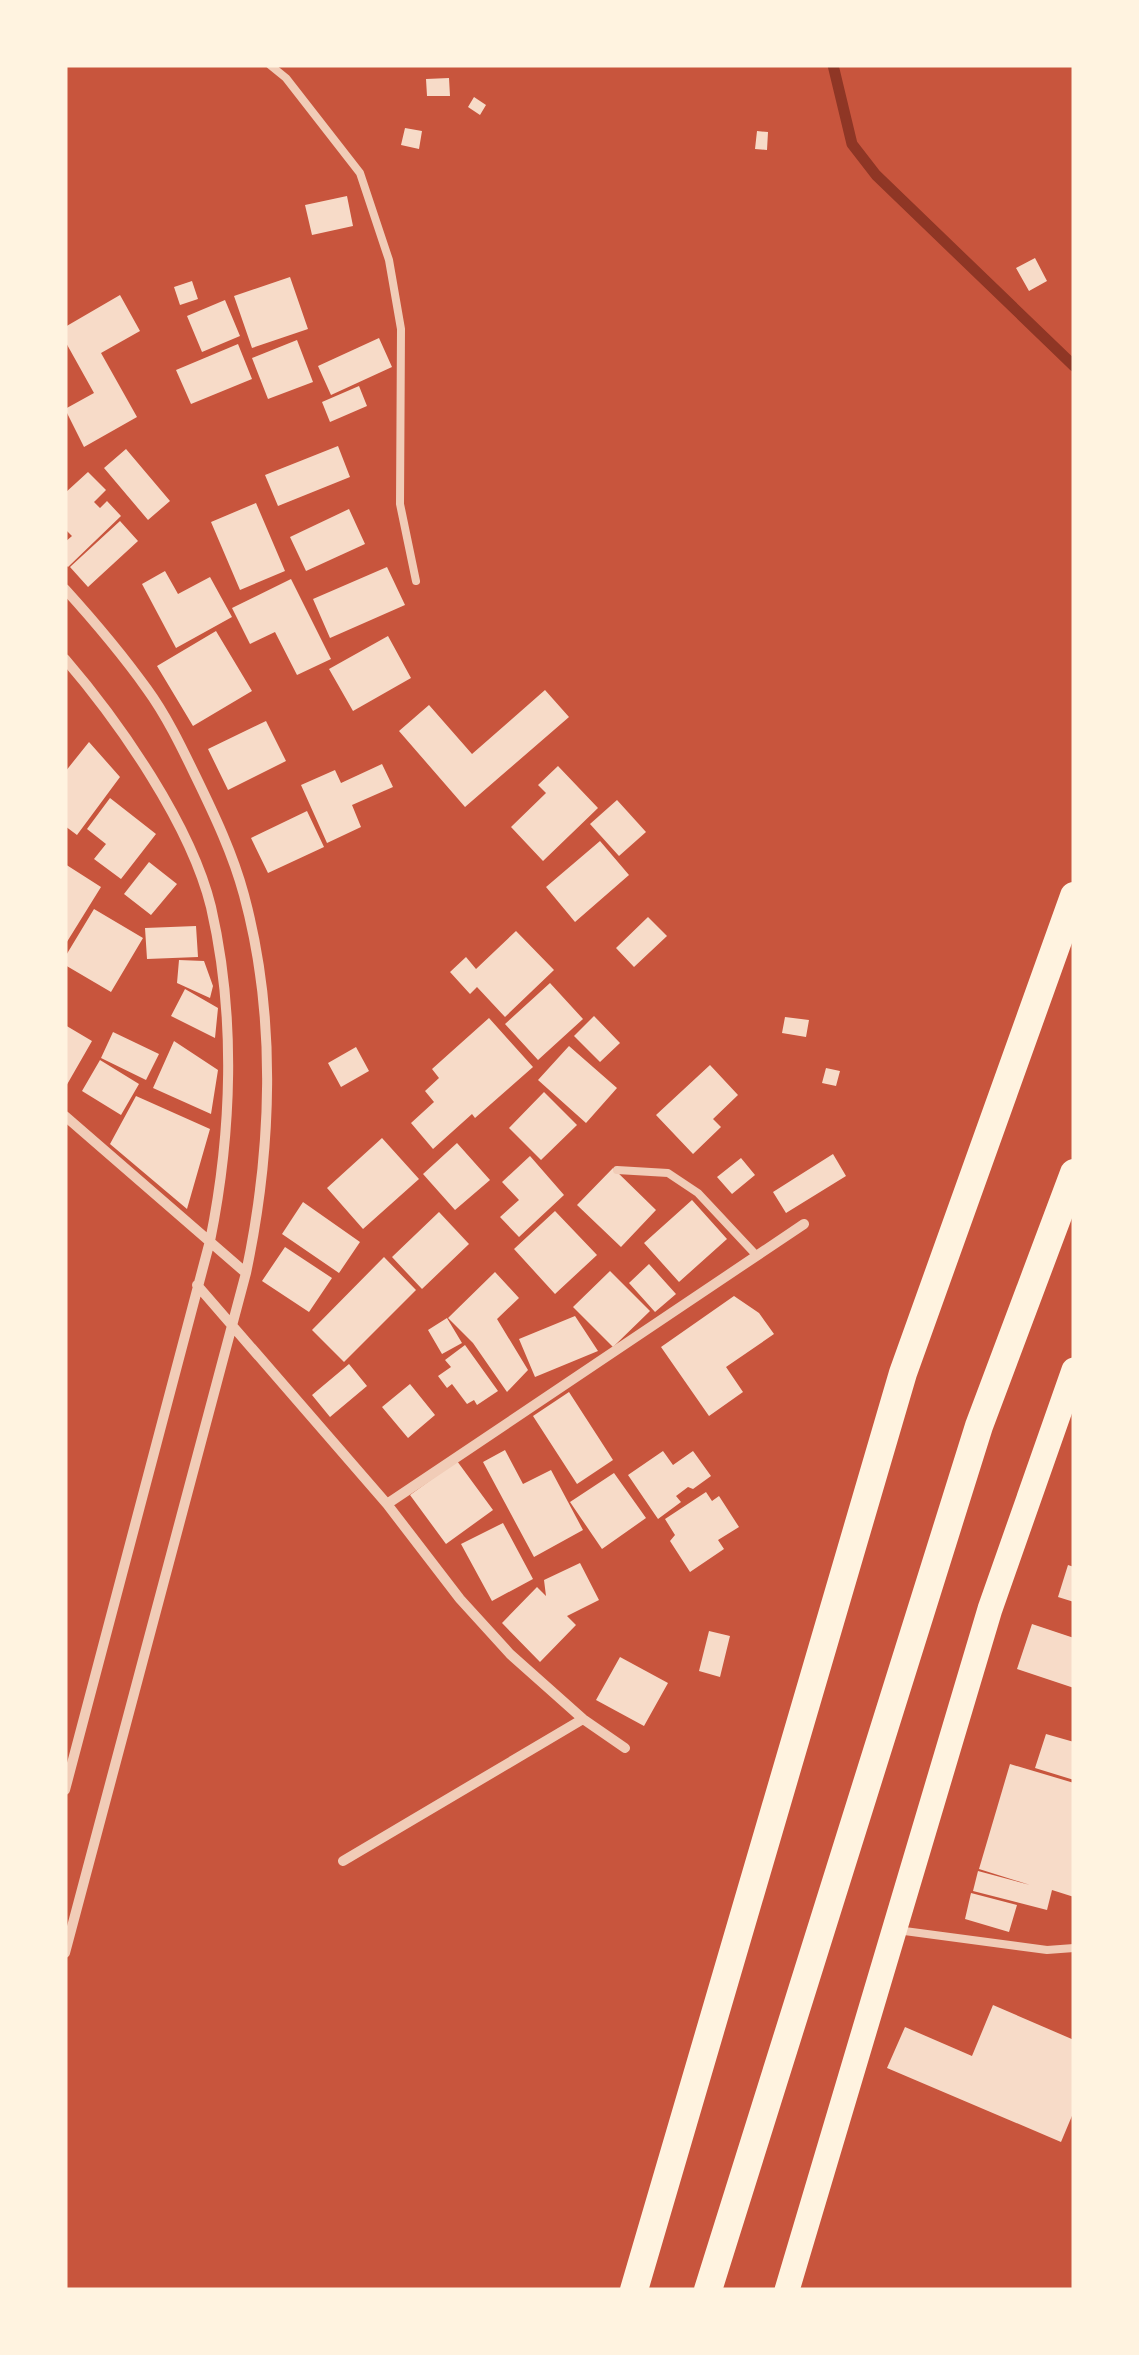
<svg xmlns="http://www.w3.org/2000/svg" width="1139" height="2355" font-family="'Fira Sans Condensed',sans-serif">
  <rect width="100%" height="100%" fill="#c8553d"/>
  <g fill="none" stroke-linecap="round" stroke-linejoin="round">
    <path stroke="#8f3625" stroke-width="11" d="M 833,65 L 852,144 L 876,175 L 1074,366"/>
  </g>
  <path fill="#f7dbc8" d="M 449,78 L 450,96 L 427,96 L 426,79 Z
    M 474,97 L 486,105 L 480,115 L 468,107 Z
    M 405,128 L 422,131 L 419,149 L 401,145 Z
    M 757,131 L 768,132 L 767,150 L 755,149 Z
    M 347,196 L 353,226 L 312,235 L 305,205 Z
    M 1035,258 L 1047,281 L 1029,291 L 1016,268 Z
    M 290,277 L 308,329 L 252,348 L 234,296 Z
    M 192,281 L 198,299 L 180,305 L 174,287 Z
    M 120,295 L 140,331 L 101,353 L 137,417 L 84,447 L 65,409 L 94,393 L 65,341 L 65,327 Z
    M 225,300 L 240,336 L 202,352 L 187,316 Z
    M 379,338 L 392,367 L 331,395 L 318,366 Z
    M 297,340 L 313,382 L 268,399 L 252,358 Z
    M 238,344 L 252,379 L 191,404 L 176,370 Z
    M 359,386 L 367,406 L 330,422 L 322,402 Z
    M 338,446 L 350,477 L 278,506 L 265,475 Z
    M 126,449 L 170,501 L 148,520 L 104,468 Z
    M 88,472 L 106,490 L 94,502 L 100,508 L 107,501 L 121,516 L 68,567 L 65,564 L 65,542 L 72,536 L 65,529 L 65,493 Z
    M 256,503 L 285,571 L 240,590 L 211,522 Z
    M 349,509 L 365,544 L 306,571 L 290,537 Z
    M 120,521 L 138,541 L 88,587 L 70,567 Z
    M 387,567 L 405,605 L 330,638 L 313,599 Z
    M 165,571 L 178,594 L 210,577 L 232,617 L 176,648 L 142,584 Z
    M 291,579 L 331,659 L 297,675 L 275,632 L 250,644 L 232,608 Z
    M 216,631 L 252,691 L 193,726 L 157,666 Z
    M 388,636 L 411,678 L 353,711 L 329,669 Z
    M 545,690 L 569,717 L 465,807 L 399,731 L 429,705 L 472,754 Z
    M 266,721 L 286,761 L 228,790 L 208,749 Z
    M 89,742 L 120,777 L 77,835 L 65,826 L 65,772 Z
    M 382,764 L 393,787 L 352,805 L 361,827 L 327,843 L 301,785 L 335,770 L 341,783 Z
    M 558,766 L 598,808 L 543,861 L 511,827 L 546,793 L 538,785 Z
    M 110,798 L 156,834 L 121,879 L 94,859 L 106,844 L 87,829 Z
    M 617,800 L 646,832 L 619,856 L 590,824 Z
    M 307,811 L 324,847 L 268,873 L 251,838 Z
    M 600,841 L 629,875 L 575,922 L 546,887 Z
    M 149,862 L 177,884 L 151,915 L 124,894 Z
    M 65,864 L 101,887 L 65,945 Z
    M 94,909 L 143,938 L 111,992 L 65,965 L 65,957 Z
    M 648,917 L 667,936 L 634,967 L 616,948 Z
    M 196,926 L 198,957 L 147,959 L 145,928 Z
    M 516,931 L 554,970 L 505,1017 L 477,987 L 470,994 L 450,972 L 466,957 L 476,969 Z
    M 179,960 L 204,961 L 213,986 L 210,998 L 177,983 Z
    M 550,983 L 583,1019 L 538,1060 L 505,1024 Z
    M 185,989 L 218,1008 L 215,1038 L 171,1016 Z
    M 594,1016 L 620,1043 L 600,1062 L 574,1036 Z
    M 785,1017 L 809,1020 L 806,1037 L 782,1033 Z
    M 489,1018 L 533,1067 L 475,1118 L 472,1114 L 433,1149 L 411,1123 L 434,1102 L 425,1091 L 439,1078 L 432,1069 Z
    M 65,1025 L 92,1041 L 65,1088 Z
    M 113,1032 L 159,1054 L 146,1080 L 101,1058 Z
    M 174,1041 L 218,1070 L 211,1114 L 153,1088 Z
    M 569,1046 L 617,1088 L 586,1123 L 538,1080 Z
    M 356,1047 L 369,1071 L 341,1087 L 328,1063 Z
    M 100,1060 L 139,1084 L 121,1115 L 82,1091 Z
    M 710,1065 L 738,1095 L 713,1119 L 721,1127 L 693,1154 L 656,1115 Z
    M 826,1068 L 840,1071 L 836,1086 L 822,1083 Z
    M 544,1092 L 577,1125 L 541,1160 L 509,1128 Z
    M 136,1096 L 210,1129 L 187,1209 L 110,1144 Z
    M 382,1138 L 419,1179 L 363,1229 L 327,1188 Z
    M 457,1143 L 490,1180 L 455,1210 L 423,1174 Z
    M 833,1154 L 846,1176 L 786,1213 L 773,1192 Z
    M 530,1156 L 564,1195 L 519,1237 L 500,1217 L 519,1200 L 502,1182 Z
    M 741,1158 L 755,1175 L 732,1194 L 717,1177 Z
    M 613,1168 L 656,1210 L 621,1247 L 577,1205 Z
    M 692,1200 L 727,1239 L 679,1282 L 644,1243 Z
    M 303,1202 L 360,1242 L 339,1273 L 282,1234 Z
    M 555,1211 L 597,1255 L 555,1294 L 514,1249 Z
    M 439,1212 L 469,1244 L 422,1289 L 392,1257 Z
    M 285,1247 L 332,1278 L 309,1312 L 262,1281 Z
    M 384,1257 L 416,1290 L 344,1362 L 312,1330 Z
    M 649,1264 L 676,1294 L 655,1312 L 629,1283 Z
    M 610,1271 L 650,1311 L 613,1347 L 573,1307 Z
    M 495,1272 L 519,1298 L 497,1319 L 528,1370 L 507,1392 L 473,1343 L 448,1318 Z
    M 734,1296 L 759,1313 L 774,1334 L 726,1367 L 743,1392 L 709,1416 L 661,1347 Z
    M 575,1316 L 598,1351 L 535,1377 L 519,1339 Z
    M 447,1318 L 462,1343 L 442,1354 L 428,1330 Z
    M 465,1345 L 498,1391 L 477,1405 L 474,1400 L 467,1404 L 452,1384 L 447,1388 L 438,1376 L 451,1367 L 445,1360 Z
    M 349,1364 L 367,1386 L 330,1417 L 312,1395 Z
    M 410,1384 L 435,1415 L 408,1438 L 382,1407 Z
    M 569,1392 L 613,1460 L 577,1484 L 533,1416 Z
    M 505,1450 L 523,1484 L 551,1470 L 583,1530 L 534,1557 L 483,1462 Z
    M 663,1451 L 673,1465 L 693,1451 L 711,1476 L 693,1489 L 688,1487 L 676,1496 L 681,1502 L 658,1519 L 628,1475 Z
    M 457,1461 L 493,1510 L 446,1544 L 410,1495 Z
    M 614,1473 L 646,1518 L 602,1549 L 570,1502 Z
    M 706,1492 L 712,1501 L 719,1496 L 739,1527 L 718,1540 L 724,1549 L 690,1572 L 670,1541 L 675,1535 L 665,1519 Z
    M 503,1523 L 533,1579 L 492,1601 L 461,1544 Z
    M 580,1563 L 599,1600 L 567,1616 L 576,1625 L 540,1662 L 502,1623 L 537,1587 L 546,1596 L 544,1580 Z
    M 1068,1565 L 1074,1567 L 1074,1602 L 1058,1597 Z
    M 1032,1624 L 1074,1638 L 1074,1688 L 1017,1669 Z
    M 709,1631 L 730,1636 L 720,1677 L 699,1671 Z
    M 620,1657 L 668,1683 L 644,1726 L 596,1700 Z
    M 1046,1734 L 1074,1742 L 1074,1780 L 1035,1768 Z
    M 1010,1764 L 1074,1783 L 1074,1897 L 1052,1890 L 1047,1910 L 973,1891 L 978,1871 L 1030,1885 L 979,1869 Z
    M 971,1893 L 1017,1905 L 1009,1932 L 965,1919 Z
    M 993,2005 L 1074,2040 L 1074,2111 L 1061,2142 L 887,2068 L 905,2027 L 972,2056 Z"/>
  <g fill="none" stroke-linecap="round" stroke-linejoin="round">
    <path stroke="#f1ccb7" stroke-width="8" d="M 270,65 L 286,78 L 360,173 L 389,260 L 401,329 L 400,504 L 416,581
      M 617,1170 L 668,1173 L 698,1193 L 757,1256
      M 897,1930 L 1047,1950 L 1074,1948"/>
    <path stroke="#f1ccb7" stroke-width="10" d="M 65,589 C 94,621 122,654 147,689 C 166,715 181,746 195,775 C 214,814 233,854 244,895 C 277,1017 272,1150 246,1273 L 65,1953
      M 65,659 C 120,723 191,825 211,907 C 236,1016 232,1132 210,1241 L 65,1790
      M 65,1116 L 246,1273
      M 197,1285 L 387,1504 L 460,1599 L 510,1654 L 583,1719 L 625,1748
      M 387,1504 L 804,1224
      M 343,1861 L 583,1719"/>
    <path stroke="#fff3e0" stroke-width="25" d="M 787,2290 L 990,1609 L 1074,1370"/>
    <path stroke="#fff3e0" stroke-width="28" d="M 634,2290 L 903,1373 L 1074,896
      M 708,2290 L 979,1426 L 1074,1173"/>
  </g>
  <rect width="1139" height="2355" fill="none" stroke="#fff3e0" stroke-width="135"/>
</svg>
